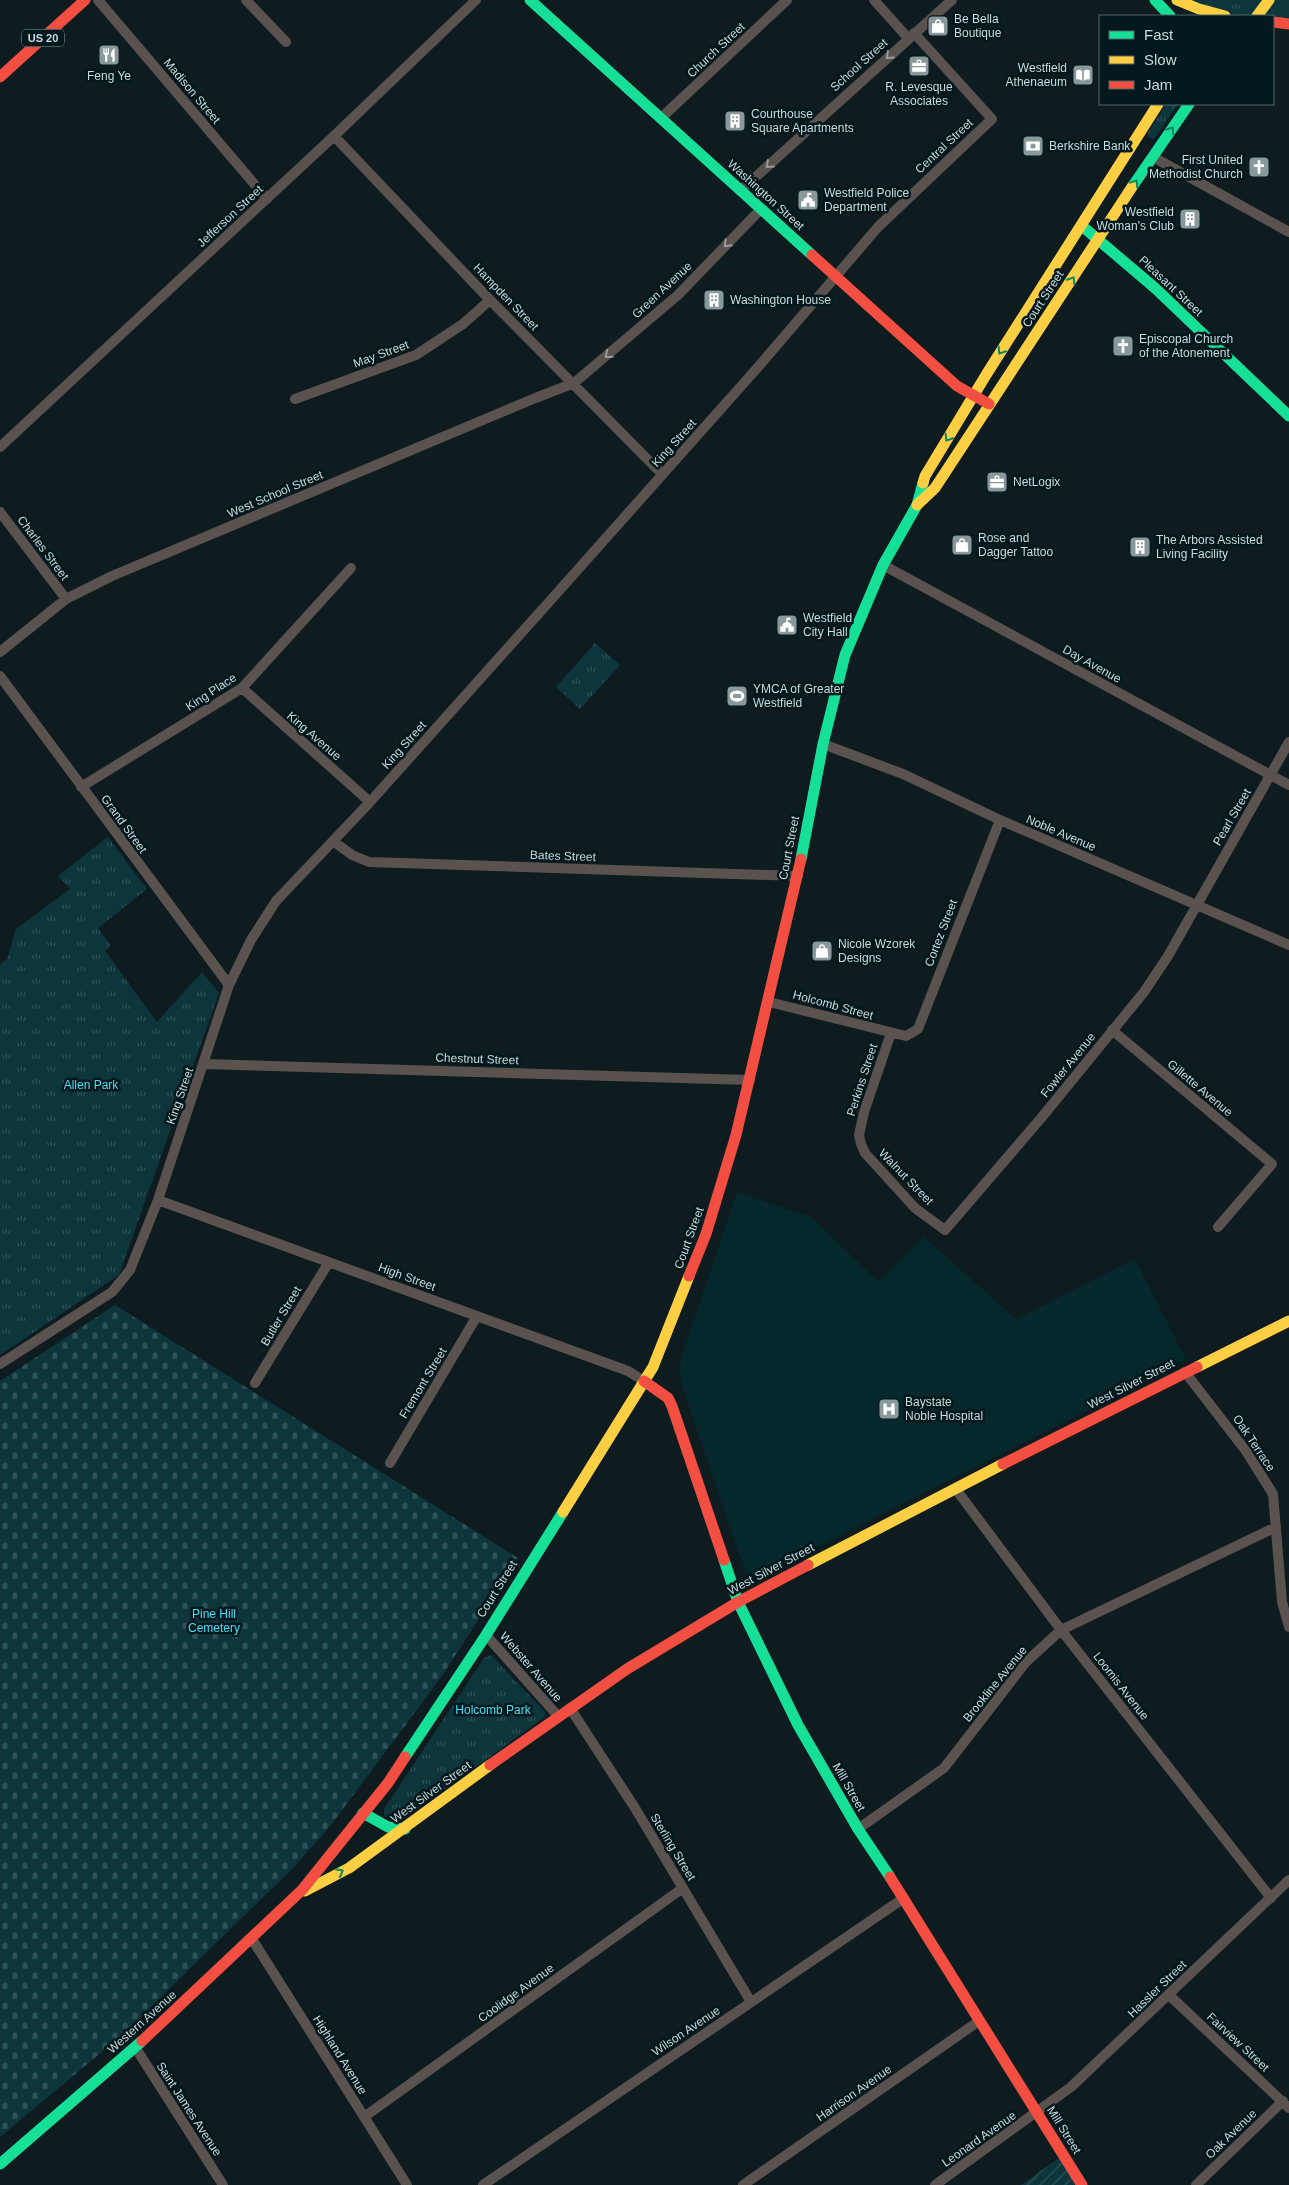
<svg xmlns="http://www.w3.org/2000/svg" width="1289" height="2185" font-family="Arial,sans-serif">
  <defs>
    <pattern id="cemetery-stones" width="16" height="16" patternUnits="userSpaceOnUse" patternTransform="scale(1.25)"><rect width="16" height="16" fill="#0d353c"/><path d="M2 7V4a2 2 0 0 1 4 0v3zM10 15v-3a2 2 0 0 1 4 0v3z" fill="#2f5258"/></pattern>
    <pattern id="park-tufts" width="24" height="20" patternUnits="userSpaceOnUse" patternTransform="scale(1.25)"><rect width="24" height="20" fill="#0d353c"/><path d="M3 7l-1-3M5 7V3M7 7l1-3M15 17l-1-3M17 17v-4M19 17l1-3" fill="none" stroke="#2f5258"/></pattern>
    <pattern id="garden-furrows" width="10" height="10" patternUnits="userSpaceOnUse" patternTransform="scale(1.25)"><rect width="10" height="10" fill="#0d353c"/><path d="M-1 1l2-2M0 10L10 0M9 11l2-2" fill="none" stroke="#2f5258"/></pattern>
  </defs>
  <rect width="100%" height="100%" fill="#0e1c1f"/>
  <path fill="#05282d" d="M 737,1192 L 811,1217 L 879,1282 L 924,1237 L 1016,1319 L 1135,1259 L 1186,1360 L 750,1581 L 746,1574 L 682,1386 L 680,1373 L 681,1358 Z"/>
  <path fill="url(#cemetery-stones)" d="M 115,1305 L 518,1558 L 442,1676 L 331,1825 L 294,1867 L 121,2036 L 0,2137 L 0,1381 Z"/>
  <path fill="url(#park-tufts)" d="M 1178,0 L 1289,0 L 1289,25 L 1273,16 L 1226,16 Z
    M 1166,104 L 1178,104 L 1154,139 L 1148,137 L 1148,133 Z
    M 595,643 L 620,665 L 580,709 L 556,687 Z
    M 108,837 L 147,889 L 98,928 L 111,946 L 105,951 L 157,1022 L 202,972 L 219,993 L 119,1275 L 0,1355 L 0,965 L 7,959 L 16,929 L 70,889 L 58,876 Z
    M 491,1655 L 545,1712 L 545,1717 L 405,1818 L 394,1823 L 384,1815 L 384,1809 L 484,1658 Z"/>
  <path fill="url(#garden-furrows)" d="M 1063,2155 L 1082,2185 L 1021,2185 Z"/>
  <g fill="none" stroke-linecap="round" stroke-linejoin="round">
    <path stroke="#5a524f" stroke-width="10" d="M 98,0 L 267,199
      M 246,0 L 286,42
      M 874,0 L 908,38
      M 661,118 L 787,0
      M 334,136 L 490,300 L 662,474
      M 1153,157 L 1289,232
      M 740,191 L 952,0
      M 295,399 L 416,355 L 463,324 L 490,300
      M 0,447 L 334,136 L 476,0
      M 0,512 L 66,599
      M 883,565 L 1289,785
      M 0,652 L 66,599 L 112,576 L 533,399 L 574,383 L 678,295 L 761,209
      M 0,676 L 229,985
      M 242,688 L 370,802
      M 823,744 L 903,774 L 1000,820 L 1289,945
      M 81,787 L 242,688 L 351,568
      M 333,841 L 352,855 L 369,862 L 798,876
      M 769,1002 L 906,1036 L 918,1029 L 1000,820
      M 1112,1030 L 1272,1164 L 1218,1227
      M 891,1033 L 864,1112 L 859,1135 L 861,1144 L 865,1153 L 915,1208 L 945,1230 L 1042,1117 L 1144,992 L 1168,956 L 1289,742
      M 204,1064 L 750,1080
      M 158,1200 L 628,1371 L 644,1381
      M 0,1364 L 112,1292 L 130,1270 L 158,1200 L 229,985 L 251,940 L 276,901 L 370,802 L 549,602 L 759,366 L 878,227 L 992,119 L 914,33
      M 1185,1372 L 1246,1451 L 1273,1494 L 1282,1602 L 1289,1627
      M 255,1383 L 329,1262
      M 390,1463 L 477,1316
      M 955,1488 L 1061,1630 L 1271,1898
      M 486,1635 L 558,1716
      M 570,1708 L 635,1808 L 751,2002
      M 858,1829 L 944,1768 L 1026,1662 L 1061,1630 L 1276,1527
      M 252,1939 L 407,2185
      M 1169,1995 L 1289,2108
      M 135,2047 L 223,2185
      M 364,2117 L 683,1888
      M 483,2185 L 904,1898
      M 743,2185 L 979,2021
      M 935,2185 L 1071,2087 L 1289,1880
      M 1196,2185 L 1283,2101"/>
    <path stroke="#16e098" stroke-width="11" d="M 530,0 L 812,255
      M 1155,0 L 1170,16
      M 1132,187 L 1189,104
      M 1082,226 L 1155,288 L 1289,416
      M 801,859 L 823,744 L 845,655 L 883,565 L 917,505 L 923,483
      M 724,1560 L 738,1602 L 798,1725 L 858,1829 L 890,1877
      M 405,1757 L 486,1635 L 563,1512
      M 363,1813 L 388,1827 L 405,1829
      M 0,2164 L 142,2041"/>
    <path stroke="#ffcf43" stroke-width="11" d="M 1177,0 L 1199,9 L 1225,16
      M 1257,16 L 1269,0
      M 923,483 L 925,476 L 986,375 L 1158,104
      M 917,505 L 935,488 L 1132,187
      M 1197,1367 L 1289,1321
      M 563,1512 L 653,1367 L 689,1276
      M 808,1565 L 1003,1464
      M 305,1891 L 349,1868 L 490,1765"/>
    <path stroke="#f24e42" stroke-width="11" d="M 1273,22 L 1289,24
      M 0,77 L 85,0
      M 812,255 L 957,386 L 989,404
      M 689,1276 L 706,1234 L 736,1135 L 801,859
      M 644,1381 L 668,1398 L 672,1406 L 724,1560
      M 1003,1464 L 1197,1367
      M 490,1765 L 627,1669 L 738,1602 L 808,1565
      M 890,1877 L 1082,2185
      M 142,2041 L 302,1890 L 388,1783 L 405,1757"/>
  </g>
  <defs><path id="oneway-chevron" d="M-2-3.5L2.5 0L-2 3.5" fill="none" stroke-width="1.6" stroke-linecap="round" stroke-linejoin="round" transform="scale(1.25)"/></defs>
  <g stroke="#989d9d">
    <use href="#oneway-chevron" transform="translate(889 56) rotate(138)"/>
    <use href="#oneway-chevron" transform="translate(769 165) rotate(138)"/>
    <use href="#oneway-chevron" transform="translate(727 244) rotate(134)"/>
    <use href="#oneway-chevron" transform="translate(608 355) rotate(140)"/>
  </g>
  <g stroke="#0d8660">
    <use href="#oneway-chevron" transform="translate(1171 130) rotate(-55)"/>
    <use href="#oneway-chevron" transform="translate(1135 183) rotate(-56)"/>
    <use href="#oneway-chevron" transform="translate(1072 280) rotate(-58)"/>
    <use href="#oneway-chevron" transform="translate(1001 351) rotate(123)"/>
    <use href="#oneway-chevron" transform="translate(948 438) rotate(122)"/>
    <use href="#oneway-chevron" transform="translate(340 1872) rotate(-28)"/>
  </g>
  <defs>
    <g id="shop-square" transform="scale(1.125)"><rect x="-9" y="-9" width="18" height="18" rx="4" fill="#89989a" stroke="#01181c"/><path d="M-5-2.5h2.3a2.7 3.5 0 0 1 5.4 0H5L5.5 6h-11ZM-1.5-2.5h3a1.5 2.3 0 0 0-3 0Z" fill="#fff"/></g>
    <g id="restaurant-square" transform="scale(1.125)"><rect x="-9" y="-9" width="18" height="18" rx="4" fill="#89989a" stroke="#01181c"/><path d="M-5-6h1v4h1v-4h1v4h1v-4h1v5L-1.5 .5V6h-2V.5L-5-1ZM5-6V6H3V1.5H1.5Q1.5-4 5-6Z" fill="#fff"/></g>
    <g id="office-square" transform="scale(1.125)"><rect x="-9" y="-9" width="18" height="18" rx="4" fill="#89989a" stroke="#01181c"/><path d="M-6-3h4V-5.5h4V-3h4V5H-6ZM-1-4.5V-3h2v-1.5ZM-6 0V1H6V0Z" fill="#fff"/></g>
    <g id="library-square" transform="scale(1.125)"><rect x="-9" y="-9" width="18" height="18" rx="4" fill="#89989a" stroke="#01181c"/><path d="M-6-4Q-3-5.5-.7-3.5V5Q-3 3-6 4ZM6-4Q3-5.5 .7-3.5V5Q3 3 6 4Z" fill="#fff"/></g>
    <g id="building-square" transform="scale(1.125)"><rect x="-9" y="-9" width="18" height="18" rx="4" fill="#89989a" stroke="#01181c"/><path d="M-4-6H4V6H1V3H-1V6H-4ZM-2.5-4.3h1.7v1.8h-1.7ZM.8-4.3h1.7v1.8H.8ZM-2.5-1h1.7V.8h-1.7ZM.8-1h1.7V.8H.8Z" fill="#fff"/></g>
    <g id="bank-square" transform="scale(1.125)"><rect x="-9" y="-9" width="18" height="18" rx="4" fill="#89989a" stroke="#01181c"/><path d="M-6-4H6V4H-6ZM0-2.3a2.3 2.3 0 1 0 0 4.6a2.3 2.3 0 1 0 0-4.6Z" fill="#fff"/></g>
    <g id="church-square" transform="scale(1.125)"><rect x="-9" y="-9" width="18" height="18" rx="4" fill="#89989a" stroke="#01181c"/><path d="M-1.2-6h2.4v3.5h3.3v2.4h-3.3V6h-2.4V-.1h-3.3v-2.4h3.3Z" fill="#fff"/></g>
    <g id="civic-square" transform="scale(1.125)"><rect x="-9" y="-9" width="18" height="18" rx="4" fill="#89989a" stroke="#01181c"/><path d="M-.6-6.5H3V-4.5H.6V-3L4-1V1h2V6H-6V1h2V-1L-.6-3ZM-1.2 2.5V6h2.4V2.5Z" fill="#fff"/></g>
    <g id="stadium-square" transform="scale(1.125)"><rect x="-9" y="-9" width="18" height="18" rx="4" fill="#89989a" stroke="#01181c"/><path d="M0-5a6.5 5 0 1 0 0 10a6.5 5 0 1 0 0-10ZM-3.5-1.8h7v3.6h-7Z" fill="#fff"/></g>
    <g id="hospital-square" transform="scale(1.125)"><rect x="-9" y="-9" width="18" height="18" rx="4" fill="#89989a" stroke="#01181c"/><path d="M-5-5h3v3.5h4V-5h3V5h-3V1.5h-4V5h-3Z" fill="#fff"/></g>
  </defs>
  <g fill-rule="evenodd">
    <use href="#shop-square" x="938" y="26"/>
    <use href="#restaurant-square" x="109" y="55"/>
    <use href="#office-square" x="919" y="66"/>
    <use href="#library-square" x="1083" y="75"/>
    <use href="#building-square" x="735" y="121"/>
    <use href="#bank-square" x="1033" y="146"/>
    <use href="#church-square" x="1259" y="167"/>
    <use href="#civic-square" x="808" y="200"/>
    <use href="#building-square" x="1190" y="219"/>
    <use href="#building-square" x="714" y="300"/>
    <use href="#church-square" x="1123" y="346"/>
    <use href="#office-square" x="997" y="482"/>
    <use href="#shop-square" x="962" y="545"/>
    <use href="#building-square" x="1140" y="547"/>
    <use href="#civic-square" x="787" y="625"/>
    <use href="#stadium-square" x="737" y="696"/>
    <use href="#shop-square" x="822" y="951"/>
    <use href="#hospital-square" x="889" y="1409"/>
  </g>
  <g text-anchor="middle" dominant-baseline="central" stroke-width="5" stroke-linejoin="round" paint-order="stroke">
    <rect fill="#01181c" stroke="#8ea0a2" stroke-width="1" x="22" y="29.5" width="42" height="17" rx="4"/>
    <g font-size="11" font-weight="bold" fill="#cbdadc">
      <text x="43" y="38">US 20</text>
    </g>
    <g font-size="12" fill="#cbdadc" stroke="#01181c" text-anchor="start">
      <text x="954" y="19">Be Bella<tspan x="954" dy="14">Boutique</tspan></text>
      <text x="1067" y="68" text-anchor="end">Westfield<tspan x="1067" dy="14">Athenaeum</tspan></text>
      <text x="109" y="76" text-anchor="middle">Feng Ye</text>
      <text x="919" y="87" text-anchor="middle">R. Levesque<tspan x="919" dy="14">Associates</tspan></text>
      <text x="751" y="114">Courthouse<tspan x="751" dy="14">Square Apartments</tspan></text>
      <text x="1049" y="146">Berkshire Bank</text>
      <text x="1243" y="160" text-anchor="end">First United<tspan x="1243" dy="14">Methodist Church</tspan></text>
      <text x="824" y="193">Westfield Police<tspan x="824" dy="14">Department</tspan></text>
      <text x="1174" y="212" text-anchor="end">Westfield<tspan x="1174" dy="14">Woman's Club</tspan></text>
      <text x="730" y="300">Washington House</text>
      <text x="1139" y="339">Episcopal Church<tspan x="1139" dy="14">of the Atonement</tspan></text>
      <text x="1013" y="482">NetLogix</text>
      <text x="978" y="538">Rose and<tspan x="978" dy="14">Dagger Tattoo</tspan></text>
      <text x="1156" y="540">The Arbors Assisted<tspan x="1156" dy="14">Living Facility</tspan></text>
      <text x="803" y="618">Westfield<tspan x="803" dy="14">City Hall</tspan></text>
      <text x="753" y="689">YMCA of Greater<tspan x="753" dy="14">Westfield</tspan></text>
      <text x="838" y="944">Nicole Wzorek<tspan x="838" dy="14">Designs</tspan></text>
      <text x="905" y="1402">Baystate<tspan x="905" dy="14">Noble Hospital</tspan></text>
    </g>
    <g font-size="12" fill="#cbdadc" stroke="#01181c">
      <text transform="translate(716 50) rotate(-43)">Church Street</text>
      <text transform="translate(859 65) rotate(-42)">School Street</text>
      <text transform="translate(192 91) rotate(50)">Madison Street</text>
      <text transform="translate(944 146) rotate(-43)">Central Street</text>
      <text transform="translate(766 195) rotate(42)">Washington Street</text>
      <text transform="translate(230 216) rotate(-43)">Jefferson Street</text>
      <text transform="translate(1171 286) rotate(43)">Pleasant Street</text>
      <text transform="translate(662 290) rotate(-43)">Green Avenue</text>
      <text transform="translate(506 297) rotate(46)">Hampden Street</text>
      <text transform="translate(1043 299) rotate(-57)">Court Street</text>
      <text transform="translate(381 354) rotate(-20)">May Street</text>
      <text transform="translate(674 443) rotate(-48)">King Street</text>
      <text transform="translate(275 494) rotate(-23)">West School Street</text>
      <text transform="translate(43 548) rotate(53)">Charles Street</text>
      <text transform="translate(1092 664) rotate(29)">Day Avenue</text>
      <text transform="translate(211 692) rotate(-33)">King Place</text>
      <text transform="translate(314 736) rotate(41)">King Avenue</text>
      <text transform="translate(404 745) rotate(-48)">King Street</text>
      <text transform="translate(1232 817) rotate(-60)">Pearl Street</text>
      <text transform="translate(124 824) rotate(54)">Grand Street</text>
      <text transform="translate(1061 833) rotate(23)">Noble Avenue</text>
      <text transform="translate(789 848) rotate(-79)">Court Street</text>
      <text transform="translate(563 856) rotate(2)">Bates Street</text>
      <text transform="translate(941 933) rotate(-69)">Cortez Street</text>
      <text transform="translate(833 1005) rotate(15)">Holcomb Street</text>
      <text transform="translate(477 1059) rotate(2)">Chestnut Street</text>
      <text transform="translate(1068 1065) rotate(-51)">Fowler Avenue</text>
      <text transform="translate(862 1080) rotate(-72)">Perkins Street</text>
      <text transform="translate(1200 1088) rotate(40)">Gillette Avenue</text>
      <text transform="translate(180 1096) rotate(-71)">King Street</text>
      <text transform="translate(906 1177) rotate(46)">Walnut Street</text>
      <text transform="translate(689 1238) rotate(-70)">Court Street</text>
      <text transform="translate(407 1277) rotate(20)">High Street</text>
      <text transform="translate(281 1316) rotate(-59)">Butler Street</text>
      <text transform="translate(423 1383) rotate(-59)">Fremont Street</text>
      <text transform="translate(1131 1384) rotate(-27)">West Silver Street</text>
      <text transform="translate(1254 1443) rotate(56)">Oak Terrace</text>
      <text transform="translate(771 1569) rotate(-28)">West Silver Street</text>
      <text transform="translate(497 1589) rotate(-58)">Court Street</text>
      <text transform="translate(531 1667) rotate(49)">Webster Avenue</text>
      <text transform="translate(995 1684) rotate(-51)">Brookline Avenue</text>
      <text transform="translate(1121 1686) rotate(52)">Loomis Avenue</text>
      <text transform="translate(849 1787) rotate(60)">Mill Street</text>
      <text transform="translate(431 1792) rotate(-36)">West Silver Street</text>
      <text transform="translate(673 1847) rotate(59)">Sterling Street</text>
      <text transform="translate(1157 1989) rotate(-44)">Hassler Street</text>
      <text transform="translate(516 1993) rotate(-36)">Coolidge Avenue</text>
      <text transform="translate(142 2022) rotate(-42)">Western Avenue</text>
      <text transform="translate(686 2031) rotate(-34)">Wilson Avenue</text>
      <text transform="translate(1238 2042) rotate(43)">Fairview Street</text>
      <text transform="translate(340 2055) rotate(58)">Highland Avenue</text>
      <text transform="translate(854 2093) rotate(-35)">Harrison Avenue</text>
      <text transform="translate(189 2109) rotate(57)">Saint James Avenue</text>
      <text transform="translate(1064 2130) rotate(58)">Mill Street</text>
      <text transform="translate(1231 2134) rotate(-44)">Oak Avenue</text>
      <text transform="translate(979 2139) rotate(-35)">Leonard Avenue</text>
    </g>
    <g font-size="12" fill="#3ee0f7" stroke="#01181c">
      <text x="91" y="1085">Allen Park</text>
      <text x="214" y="1614">Pine Hill<tspan x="214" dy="14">Cemetery</tspan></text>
      <text x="493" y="1710">Holcomb Park</text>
    </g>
  </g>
  <rect x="1099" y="15" width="175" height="90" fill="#01181c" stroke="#526669"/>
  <rect x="1109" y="31" width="25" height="8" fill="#16e098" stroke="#526669"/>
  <text x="1144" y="40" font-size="15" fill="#cbdadc">Fast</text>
  <rect x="1109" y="56" width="25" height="8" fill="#ffcf43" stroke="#526669"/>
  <text x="1144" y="65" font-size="15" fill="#cbdadc">Slow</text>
  <rect x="1109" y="81" width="25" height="8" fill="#f24e42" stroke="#526669"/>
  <text x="1144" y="90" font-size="15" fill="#cbdadc">Jam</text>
</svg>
